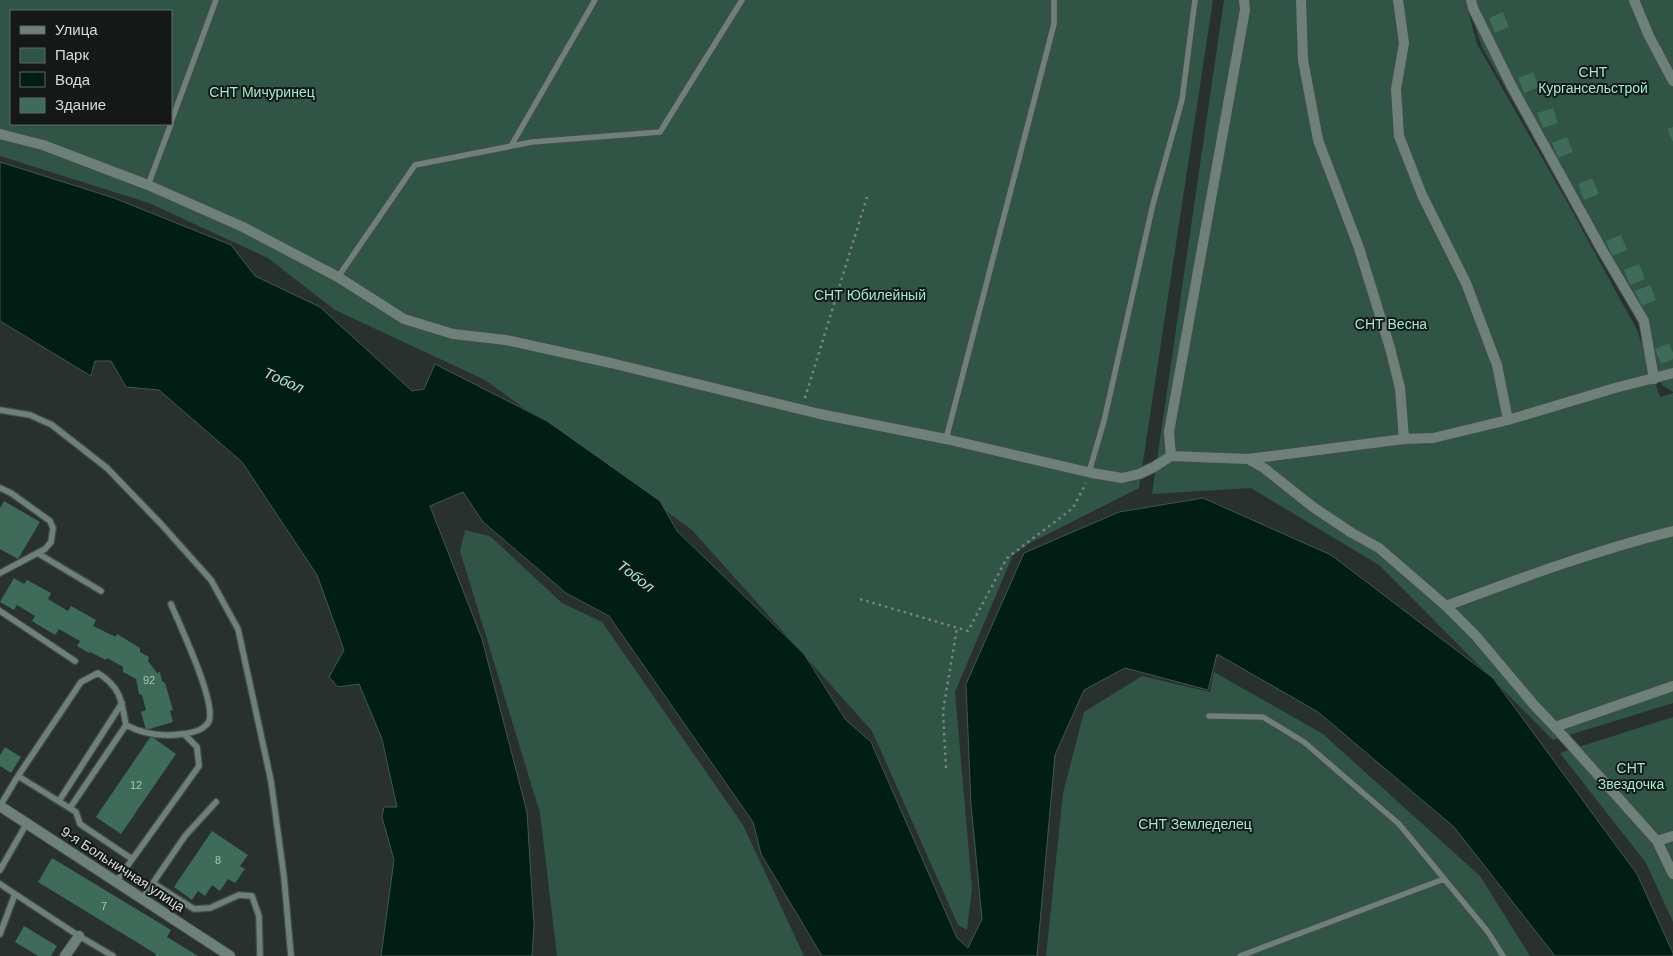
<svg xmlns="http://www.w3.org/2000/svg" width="1673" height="956" font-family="Arial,sans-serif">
  <rect width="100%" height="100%" fill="#29312e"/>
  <path fill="#305446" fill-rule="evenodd" d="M 0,0 L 1213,0 L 1139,488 L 1030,543 L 1013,555 L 955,692 L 972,888 L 967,930 L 958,925 L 872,731 L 692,530 L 485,380 L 335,310 L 268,258 L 149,203 L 0,156 ZM 11,11 L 171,11 L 171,124 L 11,124 Z
    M 1224,0 L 1465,0 L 1477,44 L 1565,198 L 1637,330 L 1660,397 L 1673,393 L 1673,703 L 1553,740 L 1379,565 L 1251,488 L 1152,494 Z
    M 1466,0 L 1673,0 L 1673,392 L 1662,385 L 1635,316 L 1482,47 Z
    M 465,530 L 490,536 L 562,603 L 602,622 L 743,825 L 804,956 L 557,956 L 540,813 L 460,551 Z
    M 1214,672 L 1323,734 L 1480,876 L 1530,956 L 1046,956 L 1063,793 L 1084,712 L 1142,676 L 1210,692 Z
    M 1673,717 L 1673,922 L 1646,863 L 1560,753 Z"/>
  <path fill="#001e14" stroke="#40574f" d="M 0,162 L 114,198 L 231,245 L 255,276 L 320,307 L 412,391 L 424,389 L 435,364 L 547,421 L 660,501 L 677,531 L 804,654 L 845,719 L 871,742 L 957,938 L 968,948 L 982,919 L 971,805 L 966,684 L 1024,553 L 1119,512 L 1203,498 L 1331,555 L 1493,678 L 1637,874 L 1673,953 L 1673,956 L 1555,956 L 1454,827 L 1318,712 L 1217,654 L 1208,690 L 1125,668 L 1084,690 L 1055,755 L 1037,956 L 822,956 L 761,854 L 753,822 L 609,616 L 566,593 L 483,522 L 463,492 L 430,506 L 482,639 L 527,812 L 534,926 L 532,956 L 381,956 L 394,860 L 382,817 L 384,807 L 397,807 L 382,739 L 359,684 L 338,687 L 329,677 L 344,650 L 317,575 L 242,462 L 159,390 L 126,387 L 111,361 L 95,361 L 91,376 L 0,321 Z"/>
  <path fill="#3e6b5a" d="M 1503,12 L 1509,27 L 1495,33 L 1489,18 Z
    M 1533,72 L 1539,87 L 1524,93 L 1518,78 Z
    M 1553,108 L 1558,123 L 1543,128 L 1537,113 Z
    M 1673,127 L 1673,142 L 1667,129 Z
    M 1567,137 L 1573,152 L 1558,158 L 1552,143 Z
    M 1592,178 L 1599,194 L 1584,200 L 1578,184 Z
    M 1621,235 L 1627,250 L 1612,256 L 1606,241 Z
    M 1639,264 L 1645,279 L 1630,285 L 1624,270 Z
    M 1650,285 L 1656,300 L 1642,306 L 1635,291 Z
    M 1669,343 L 1673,353 L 1673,359 L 1661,364 L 1655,349 Z
    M 4,501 L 40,522 L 18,559 L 0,549 L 0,508 Z
    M 14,578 L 24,584 L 27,580 L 51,593 L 48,599 L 68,611 L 71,606 L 96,620 L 93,626 L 116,637 L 117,634 L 140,648 L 140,652 L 149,657 L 148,661 L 157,673 L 160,672 L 162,681 L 165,683 L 173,710 L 170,711 L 173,722 L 146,730 L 141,712 L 146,710 L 142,695 L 139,694 L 136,679 L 123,672 L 123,667 L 107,658 L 106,660 L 90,652 L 89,653 L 77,646 L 80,641 L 59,629 L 55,635 L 32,621 L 35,616 L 17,605 L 14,610 L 0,602 Z
    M 151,736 L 176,754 L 121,834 L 96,817 Z
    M 5,747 L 21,757 L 11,773 L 0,766 L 0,755 Z
    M 212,831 L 248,855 L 240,866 L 245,869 L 235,883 L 228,879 L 220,891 L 212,885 L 205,896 L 198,891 L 192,900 L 174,887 Z
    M 52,858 L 171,930 L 167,937 L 198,956 L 155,956 L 156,954 L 38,882 Z
    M 24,926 L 57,946 L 51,956 L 38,956 L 15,942 Z"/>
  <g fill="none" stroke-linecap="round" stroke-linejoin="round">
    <g stroke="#454c4a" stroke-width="8">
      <path id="lane" d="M 171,122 L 216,0
        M 511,146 L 595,0
        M 148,185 L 171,124
        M 338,277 L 415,165 L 532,142 L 660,132 L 742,0
        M 0,410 L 30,415 L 52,425 L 107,468 L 161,524 L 211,580 L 238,629 L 271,781 L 284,877 L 291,956
        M 946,439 L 1054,24 L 1054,0
        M 1089,472 L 1104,421 L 1153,204 L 1182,100 L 1195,0
        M 0,488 L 11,493 L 50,521 L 53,528 L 51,542 L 45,549 L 0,573
        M 39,554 L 101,591
        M 0,611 L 75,661
        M 1209,716 L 1263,717 L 1304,742 L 1399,824 L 1488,932 L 1503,956
        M 18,776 L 76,812 L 80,824 L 132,859
        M 59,801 L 122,703
        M 0,806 L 18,776 L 81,682 L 98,673 C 121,688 121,699 126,725 C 143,734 162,737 182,734 C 191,733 205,730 209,721 C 216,701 180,626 171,604
        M 70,808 L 126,725
        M 0,870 L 27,823
        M 116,882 L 199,766 L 197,747 L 184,734
        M 153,883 L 194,909 L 210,908 L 239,895 L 252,896 L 259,916 L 260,956
        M 0,884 L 15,894 L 0,934
        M 15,894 L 79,936 L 113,956
        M 142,899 L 185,836 L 216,802
        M 1240,956 L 1444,879"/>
    </g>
    <g stroke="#454c4a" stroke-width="12">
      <path id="street" d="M 1301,0 L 1303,60 L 1318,140 L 1359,248 L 1390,348 L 1400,388 L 1404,439
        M 1398,0 L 1404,43 L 1396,89 L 1399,136 L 1422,195 L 1466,283 L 1497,365 L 1508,420
        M 1471,0 L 1473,8 L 1512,87 L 1602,250 L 1644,321 L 1654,379
        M 1634,0 L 1649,36 L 1673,81
        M 0,134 L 43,145 L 148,185 L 243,227 L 338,277 L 404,319 L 453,334 L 506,340 L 611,363 L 820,414 L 946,439 L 1092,473 L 1122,478 L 1139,474 L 1154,467 L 1171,456 L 1169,432 L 1245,10 L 1244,0
        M 1171,456 L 1248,459 L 1264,468 L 1313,507 L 1352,533 L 1379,548 L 1446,606 L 1476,636 L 1534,705 L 1555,727 L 1657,841 L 1673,874
        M 1248,459 L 1404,439 L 1433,438 L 1508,420 L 1615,388 L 1673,373
        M 1446,606 C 1521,578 1596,550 1673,531
        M 1555,727 L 1673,686
        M 0,806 L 230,956
        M 1657,841 L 1673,836
        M 65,956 L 79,936"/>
    </g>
    <path stroke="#7b827f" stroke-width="2.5" stroke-dasharray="2.5 4" stroke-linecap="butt" d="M 805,398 L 867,197
      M 860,599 L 968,631 L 1007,558 L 1073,508 L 1086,483
      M 946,768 L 943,711 L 957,628"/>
    <use href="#lane" stroke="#6e8179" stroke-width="5.5"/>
    <use href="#street" stroke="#6e8179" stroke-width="10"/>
  </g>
  <g text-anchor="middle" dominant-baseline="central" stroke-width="4" stroke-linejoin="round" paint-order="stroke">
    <g font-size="11" fill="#b1c0ba">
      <text x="149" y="680">92</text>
      <text x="136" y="785">12</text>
      <text x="218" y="860">8</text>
      <text x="104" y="906">7</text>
    </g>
    <g font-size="14" fill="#9fecce" stroke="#141816">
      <text x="1593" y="72">СНТ<tspan x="1593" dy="16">Кургансельстрой</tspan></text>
      <text x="262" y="92">СНТ Мичуринец</text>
      <text x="870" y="295">СНТ Юбилейный</text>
      <text x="1391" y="324">СНТ Весна</text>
      <text x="1631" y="768">СНТ<tspan x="1631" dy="16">Звездочка</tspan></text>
      <text x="1195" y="824">СНТ Земледелец</text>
    </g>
    <g font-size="14" fill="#d7dcda" stroke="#141816">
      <text transform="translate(123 869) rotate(33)">9-я Больничная улица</text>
    </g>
    <g font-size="15" font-style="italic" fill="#9febce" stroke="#141816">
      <text transform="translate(284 380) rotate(24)">Тобол</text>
      <text transform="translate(636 576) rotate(37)">Тобол</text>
    </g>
  </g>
  <rect x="10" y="10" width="162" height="115" fill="#141816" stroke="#626664"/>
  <rect x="20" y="26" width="25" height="8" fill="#6e8179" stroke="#626664"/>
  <text x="55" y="35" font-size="15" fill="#d7dcda">Улица</text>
  <rect x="20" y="48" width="25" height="15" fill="#305446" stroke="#626664"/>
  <text x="55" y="60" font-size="15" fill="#d7dcda">Парк</text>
  <rect x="20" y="72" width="25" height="15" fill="#001e14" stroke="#626664"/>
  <text x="55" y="85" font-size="15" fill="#d7dcda">Вода</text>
  <rect x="20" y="98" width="25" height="15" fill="#3e6b5a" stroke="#626664"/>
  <text x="55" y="110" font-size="15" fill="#d7dcda">Здание</text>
</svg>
